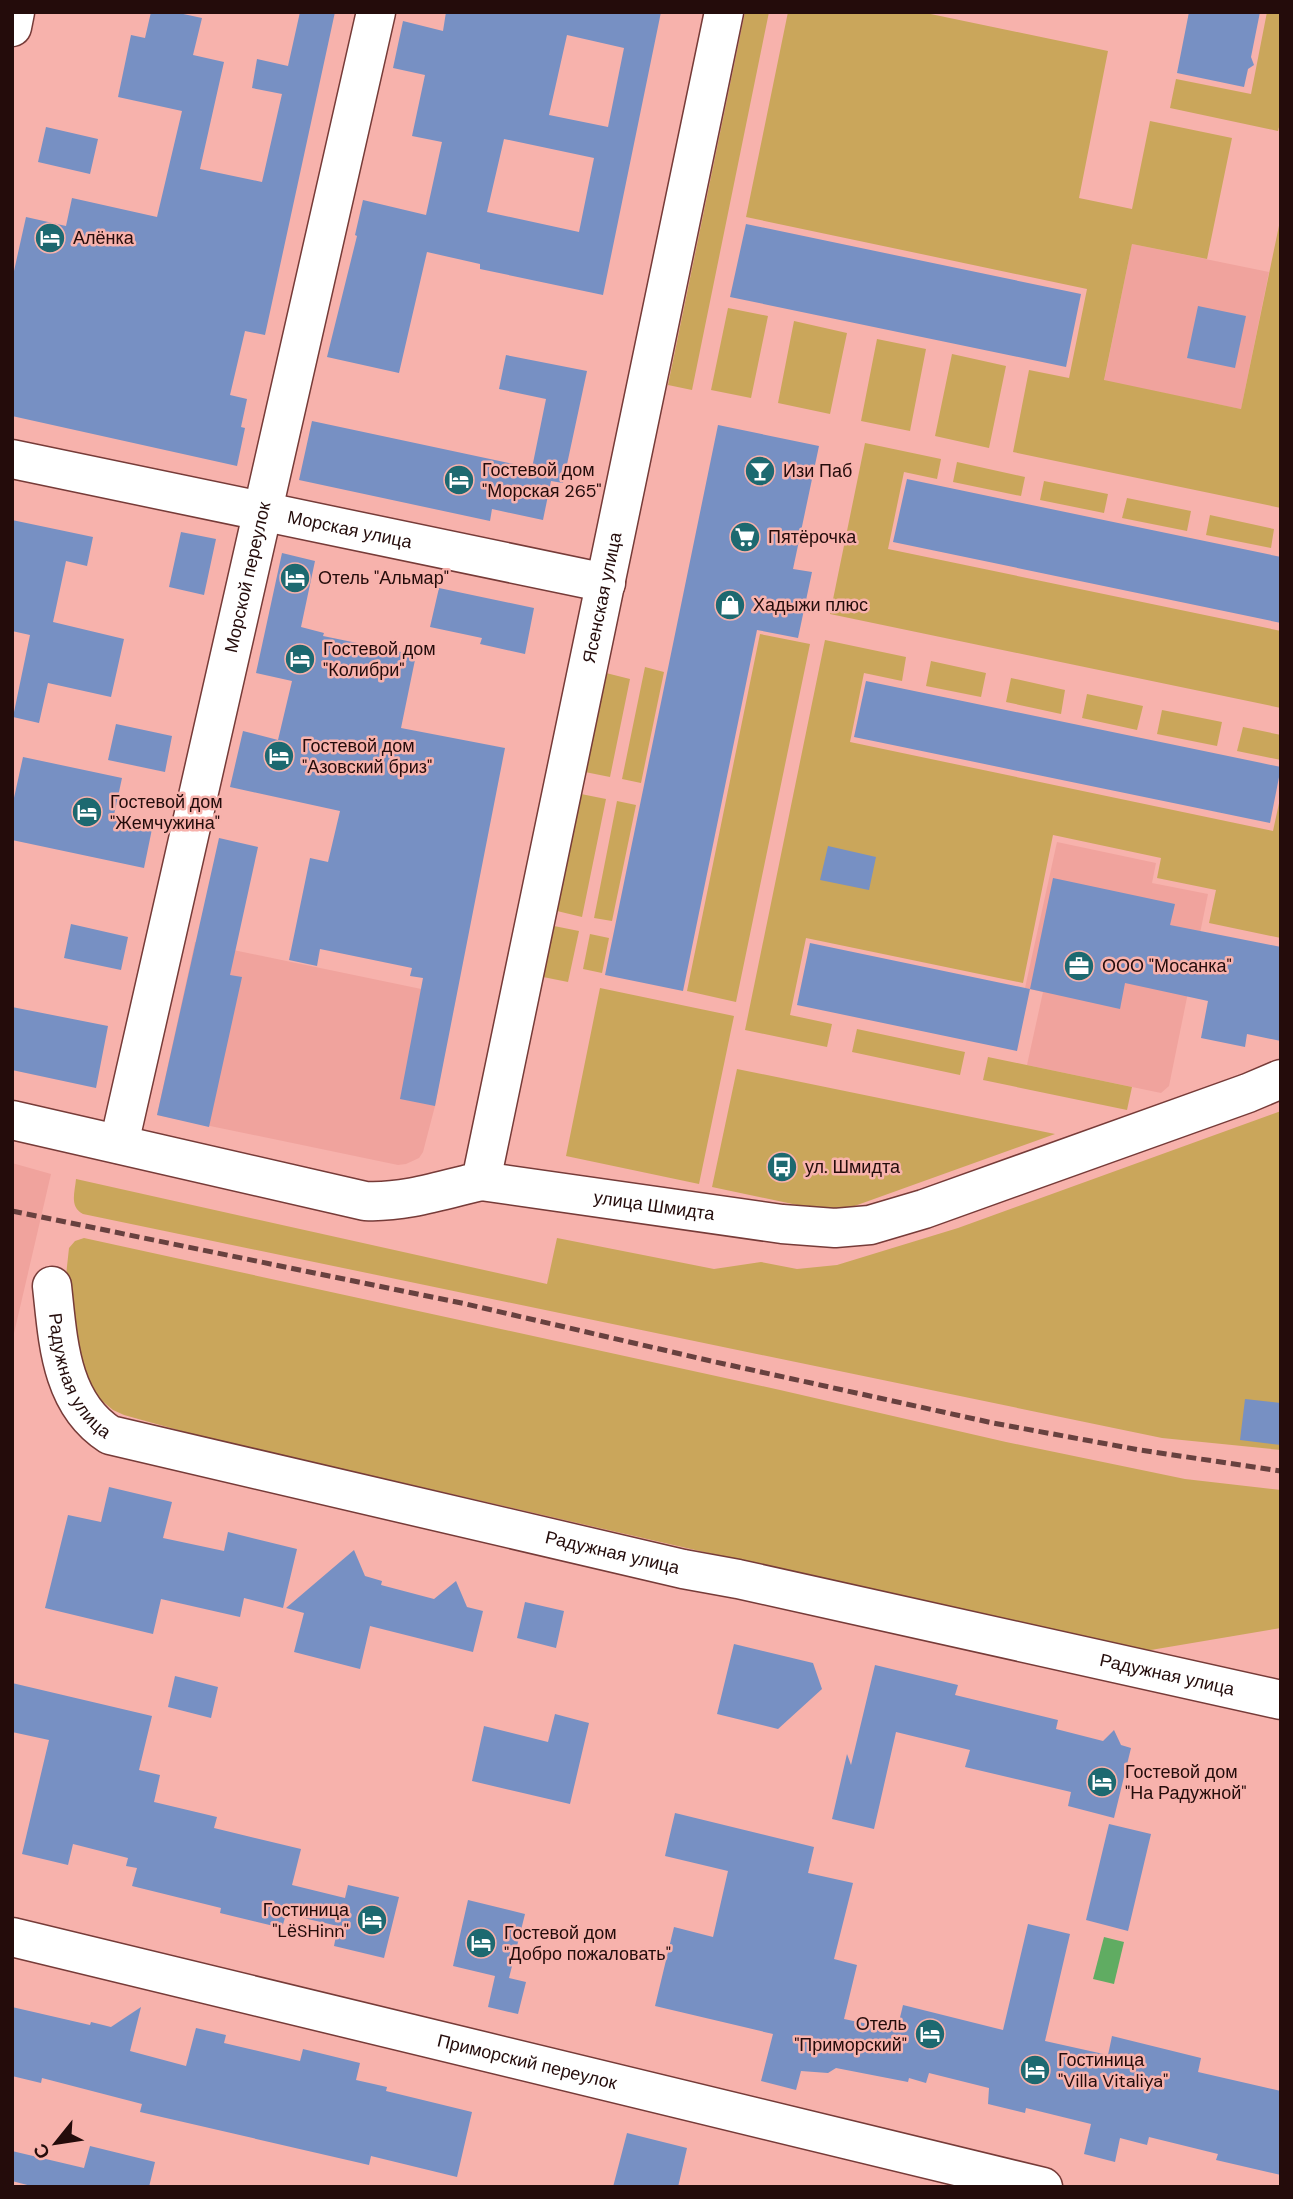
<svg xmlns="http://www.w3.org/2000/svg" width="1293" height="2199" font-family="'DM Sans',sans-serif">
  <rect width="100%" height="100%" fill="#f7b2ac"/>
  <path fill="#f0a39d" d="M 1132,244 L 1269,272 L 1241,409 L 1104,381 Z
    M 1057,842 L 1156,863 L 1152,883 L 1208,894 L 1169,1086 L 1161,1093 L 1027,1065 L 1043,992 L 1025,988 Z
    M 195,942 L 455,996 L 435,1106 L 423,1152 L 419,1158 L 406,1164 L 398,1165 L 157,1115 Z
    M 12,1163 L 51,1174 L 12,1342 Z"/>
  <path fill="#caa65b" d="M 745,12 L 769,12 L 692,390 L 668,385 Z
    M 788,12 L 921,12 L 1108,51 L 1079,198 L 1132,209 L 1150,121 L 1232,138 L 1207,259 L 1132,244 L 1104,380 L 1241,409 L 1281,216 L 1281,508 L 1013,452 L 1029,370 L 1069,378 L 1087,289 L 746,217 Z
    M 1267,12 L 1281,12 L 1281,119 L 1278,131 L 1170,108 L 1176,79 L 1251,94 Z
    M 728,308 L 768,316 L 751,398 L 711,390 Z
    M 794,321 L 847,333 L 830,414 L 778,403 Z
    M 877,339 L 926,349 L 910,431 L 861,421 Z
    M 952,354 L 1006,366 L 989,448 L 935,436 Z
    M 865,443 L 941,459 L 937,479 L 904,472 L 888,549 L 1281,631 L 1281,708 L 830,614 Z
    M 957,462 L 1025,477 L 1021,496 L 953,482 Z
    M 1044,481 L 1108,494 L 1104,513 L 1040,500 Z
    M 1127,498 L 1191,511 L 1187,531 L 1122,518 Z
    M 1210,515 L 1274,529 L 1271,548 L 1206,535 Z
    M 760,634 L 810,644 L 736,1002 L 687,991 Z
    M 825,640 L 906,657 L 902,681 L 864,673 L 850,742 L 1273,831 L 1281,794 L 1281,938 L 1209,923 L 1216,890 L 1157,878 L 1161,858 L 1053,835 L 1023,983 L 806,938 L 790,1015 L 832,1024 L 827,1047 L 745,1030 Z
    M 931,661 L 986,673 L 981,697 L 926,686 Z
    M 645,667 L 664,672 L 641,783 L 622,779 Z
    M 606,673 L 630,679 L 610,777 L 585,772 Z
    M 1011,678 L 1065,690 L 1061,714 L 1006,702 Z
    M 1087,694 L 1143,706 L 1137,730 L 1082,718 Z
    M 1162,710 L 1222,722 L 1217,746 L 1157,734 Z
    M 1243,727 L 1281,735 L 1281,760 L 1237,751 Z
    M 581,794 L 606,799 L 582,917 L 557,911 Z
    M 617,801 L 636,805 L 612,921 L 594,918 Z
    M 554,926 L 579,931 L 568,982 L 543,977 Z
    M 590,934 L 609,938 L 602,973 L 583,969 Z
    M 600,988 L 734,1016 L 699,1184 L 566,1156 Z
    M 857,1029 L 965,1052 L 960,1075 L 852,1052 Z
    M 988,1057 L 1132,1087 L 1127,1110 L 983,1080 Z
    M 737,1069 L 1055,1134 L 835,1213 L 712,1187 Z
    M 1281,1111 L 1281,1450 L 1162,1438 L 83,1214 C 69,1207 75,1192 76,1179 L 547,1284 L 557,1238 L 714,1269 L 761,1262 L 797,1269 L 837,1265 L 958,1228 Z
    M 84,1238 L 780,1390 L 1006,1442 L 1185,1479 L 1281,1490 L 1281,1628 L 1139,1652 L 203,1437 L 124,1415 L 113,1410 L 95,1395 L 80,1363 L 64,1294 L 69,1248 L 75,1241 Z"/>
  <path fill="#60ac62" d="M 1104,1937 L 1124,1942 L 1114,1984 L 1093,1979 Z"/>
  <path fill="#7790c3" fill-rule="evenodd" d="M 151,12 L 174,12 L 202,18 L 193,55 L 224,62 L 200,169 L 262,182 L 282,94 L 252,88 L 257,59 L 288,66 L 300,12 L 335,12 L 265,335 L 245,331 L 230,395 L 247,399 L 241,427 L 245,428 L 237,466 L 12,416 L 12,280 L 26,217 L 66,226 L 72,198 L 157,217 L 182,111 L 118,97 L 131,35 L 145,38 Z
    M 446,12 L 661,12 L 603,295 L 480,269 L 480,264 L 427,252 L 399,373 L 327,357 L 357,236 L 355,235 L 363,200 L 426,215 L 442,142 L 412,136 L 425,75 L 393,68 L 403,21 L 443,31 ZM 567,35 L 624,48 L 608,127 L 549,115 ZM 504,139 L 594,158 L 579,232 L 487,212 Z
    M 1189,12 L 1260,12 L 1251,57 L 1254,65 L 1248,69 L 1244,87 L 1177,73 Z
    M 46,127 L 98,139 L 90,174 L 38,162 Z
    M 746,224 L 1081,294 L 1066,367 L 730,297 Z
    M 1198,306 L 1246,316 L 1235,368 L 1187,358 Z
    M 506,355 L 587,371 L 563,483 L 551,481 L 543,520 L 492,509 L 490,521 L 299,480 L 312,421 L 532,468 L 546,399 L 499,389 Z
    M 718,425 L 819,446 L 793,569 L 812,572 L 798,638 L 757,630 L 683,991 L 605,975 Z
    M 907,479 L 1281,557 L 1281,623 L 893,542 Z
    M 12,520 L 93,537 L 87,566 L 66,561 L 53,622 L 124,639 L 111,697 L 48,683 L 39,723 L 13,717 L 30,635 L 12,631 Z
    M 181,532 L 216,539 L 204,595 L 169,587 Z
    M 282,553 L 315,561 L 301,627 L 324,633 L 323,636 L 416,655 L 401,728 L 505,748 L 435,1106 L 400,1099 L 423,978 L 410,976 L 412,968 L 320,949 L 317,966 L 289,960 L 310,858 L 328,862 L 340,811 L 230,787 L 243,731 L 278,740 L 292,681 L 256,673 Z
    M 439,588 L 534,608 L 525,654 L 480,644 L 482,638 L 430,627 Z
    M 866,681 L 1281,767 L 1270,823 L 854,737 Z
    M 116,724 L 172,736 L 165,772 L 108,760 Z
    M 23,757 L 122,778 L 114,815 L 153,824 L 144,868 L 12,840 L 12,807 Z
    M 219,838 L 258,847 L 230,975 L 242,977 L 209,1127 L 157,1115 Z
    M 828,846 L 876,857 L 869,890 L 820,880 Z
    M 1053,878 L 1175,904 L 1170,925 L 1281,947 L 1281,1041 L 1247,1034 L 1245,1047 L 1201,1038 L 1208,1001 L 1125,983 L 1120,1009 L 1030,989 L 1017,1051 L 797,1005 L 810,943 L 1030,989 Z
    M 71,924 L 128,937 L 121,970 L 64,958 Z
    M 12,1007 L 108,1026 L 96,1088 L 12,1070 Z
    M 1245,1399 L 1281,1403 L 1281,1445 L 1240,1440 Z
    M 109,1487 L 172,1502 L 163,1538 L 224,1551 L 228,1532 L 297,1549 L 283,1608 L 244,1598 L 240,1617 L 161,1599 L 153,1634 L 45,1608 L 68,1515 L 101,1522 Z
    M 354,1550 L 365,1576 L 382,1581 L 381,1585 L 434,1599 L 456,1581 L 467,1607 L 483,1611 L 473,1652 L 370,1626 L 360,1669 L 294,1652 L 304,1613 L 286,1608 Z
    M 525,1602 L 564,1611 L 556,1648 L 517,1638 Z
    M 734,1644 L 813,1663 L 822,1689 L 778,1729 L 717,1714 Z
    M 875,1665 L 958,1685 L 955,1695 L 1058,1720 L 1056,1729 L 1103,1741 L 1114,1730 L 1121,1745 L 1131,1748 L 1114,1818 L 1068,1806 L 1071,1792 L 965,1767 L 970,1750 L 896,1732 L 874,1829 L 832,1819 L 847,1754 L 851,1765 Z
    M 175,1676 L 218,1687 L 211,1718 L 168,1707 Z
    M 12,1683 L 152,1716 L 139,1770 L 160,1775 L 154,1802 L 217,1817 L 214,1828 L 301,1849 L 292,1885 L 345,1898 L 348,1885 L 399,1897 L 384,1958 L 334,1946 L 338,1926 L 286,1914 L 282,1928 L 220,1913 L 221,1908 L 132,1886 L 137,1868 L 126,1866 L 128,1858 L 73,1844 L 68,1865 L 22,1854 L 49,1740 L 12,1732 Z
    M 555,1714 L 589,1723 L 570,1804 L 472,1781 L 484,1726 L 548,1742 Z
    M 675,1813 L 814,1847 L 808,1873 L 853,1883 L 834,1959 L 857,1965 L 844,2019 L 897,2030 L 903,2005 L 1003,2030 L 1028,1924 L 1070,1934 L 1045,2041 L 1108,2055 L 1112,2036 L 1201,2058 L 1198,2072 L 1281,2091 L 1281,2175 L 1216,2160 L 1218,2154 L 1149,2137 L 1147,2145 L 1120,2138 L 1115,2162 L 1084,2154 L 1091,2124 L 1026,2108 L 1025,2113 L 988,2104 L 989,2088 L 929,2073 L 926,2083 L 909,2078 L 908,2082 L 836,2068 L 828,2073 L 801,2071 L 796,2090 L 761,2081 L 773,2034 L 655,2006 L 674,1927 L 713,1937 L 728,1871 L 665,1856 Z
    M 1109,1824 L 1151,1834 L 1128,1931 L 1086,1920 Z
    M 468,1900 L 525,1914 L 509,1978 L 526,1982 L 518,2014 L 488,2007 L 495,1976 L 453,1966 Z
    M 12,2007 L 90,2025 L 91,2022 L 111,2027 L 141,2007 L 130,2051 L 186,2066 L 196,2028 L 226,2035 L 224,2043 L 300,2061 L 303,2049 L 360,2063 L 356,2080 L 387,2087 L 386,2091 L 472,2112 L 457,2177 L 371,2156 L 369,2165 L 140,2112 L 142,2104 L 42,2078 L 41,2083 L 12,2076 Z
    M 627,2133 L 687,2148 L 678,2187 L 613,2187 Z
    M 90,2146 L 155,2162 L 149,2187 L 35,2187 L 12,2181 L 12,2151 L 84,2168 Z"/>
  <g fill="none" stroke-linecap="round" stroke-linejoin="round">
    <g stroke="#763b38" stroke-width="41">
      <g id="street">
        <path d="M 12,27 L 15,12"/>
        <path id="s1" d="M 12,459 L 606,583"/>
        <path id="s2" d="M 119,1144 L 376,12"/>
        <path id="s3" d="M 481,1181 L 782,1224 L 835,1228 L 870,1225 L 924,1209 L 1248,1093 L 1281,1079"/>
        <path id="s4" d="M 52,1286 C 58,1340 60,1403 110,1435 L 683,1569 L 738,1579 L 1281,1700"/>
        <path id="s5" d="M 12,1937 L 1043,2187"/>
      </g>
    </g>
    <g stroke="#763b38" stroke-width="41">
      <g id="secondary">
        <path id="s6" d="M 12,1120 L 365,1201 C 404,1203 443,1190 481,1181 L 724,12"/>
      </g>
    </g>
    <use href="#street" stroke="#fff" stroke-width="38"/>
    <use href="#secondary" stroke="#fff" stroke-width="38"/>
    <path stroke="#68413f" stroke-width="5" stroke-dasharray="10 5" stroke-linecap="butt" d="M 12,1211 L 466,1304 L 711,1361 L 993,1423 L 1140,1450 L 1281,1471"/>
  </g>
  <defs>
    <g id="hotel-disc" transform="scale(1.575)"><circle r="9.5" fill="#1d6970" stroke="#f7b2ac"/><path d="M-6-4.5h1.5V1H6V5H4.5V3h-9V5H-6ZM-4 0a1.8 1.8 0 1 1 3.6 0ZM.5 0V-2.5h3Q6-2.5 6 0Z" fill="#fff"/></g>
    <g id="bar-disc" transform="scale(1.575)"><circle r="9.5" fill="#1d6970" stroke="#f7b2ac"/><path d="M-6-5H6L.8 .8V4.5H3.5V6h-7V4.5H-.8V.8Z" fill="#fff"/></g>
    <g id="supermarket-disc" transform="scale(1.575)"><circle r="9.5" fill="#1d6970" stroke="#f7b2ac"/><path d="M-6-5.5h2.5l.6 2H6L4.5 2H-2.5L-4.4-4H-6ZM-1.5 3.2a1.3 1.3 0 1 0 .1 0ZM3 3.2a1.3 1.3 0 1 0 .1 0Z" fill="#fff"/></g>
    <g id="shop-disc" transform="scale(1.575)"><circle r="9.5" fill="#1d6970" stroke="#f7b2ac"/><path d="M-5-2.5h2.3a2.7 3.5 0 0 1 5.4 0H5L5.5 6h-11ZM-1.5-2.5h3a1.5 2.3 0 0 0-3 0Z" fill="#fff"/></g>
    <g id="office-disc" transform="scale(1.575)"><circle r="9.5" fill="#1d6970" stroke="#f7b2ac"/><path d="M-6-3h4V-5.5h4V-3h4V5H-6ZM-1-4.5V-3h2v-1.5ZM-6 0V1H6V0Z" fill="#fff"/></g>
    <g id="bus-disc" transform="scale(1.575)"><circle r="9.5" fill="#1d6970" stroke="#f7b2ac"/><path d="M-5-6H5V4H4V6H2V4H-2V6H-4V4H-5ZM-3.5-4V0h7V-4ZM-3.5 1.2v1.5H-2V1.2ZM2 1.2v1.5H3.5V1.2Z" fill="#fff"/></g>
  </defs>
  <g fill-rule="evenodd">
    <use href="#hotel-disc" x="50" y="238"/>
    <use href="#bar-disc" x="760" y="471"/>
    <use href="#hotel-disc" x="459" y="480"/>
    <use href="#supermarket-disc" x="745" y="537"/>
    <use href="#hotel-disc" x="295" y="578"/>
    <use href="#shop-disc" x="730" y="605"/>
    <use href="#hotel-disc" x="300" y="659"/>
    <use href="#hotel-disc" x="279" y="756"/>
    <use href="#hotel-disc" x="87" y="812"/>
    <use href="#office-disc" x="1079" y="966"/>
    <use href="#bus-disc" x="782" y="1167"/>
    <use href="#hotel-disc" x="1102" y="1782"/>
    <use href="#hotel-disc" x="372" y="1920"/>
    <use href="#hotel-disc" x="481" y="1943"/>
    <use href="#hotel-disc" x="930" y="2034"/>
    <use href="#hotel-disc" x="1035" y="2070"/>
  </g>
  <g text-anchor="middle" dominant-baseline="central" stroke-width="5" stroke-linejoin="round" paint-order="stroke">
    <g font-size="18" fill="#240c0b" stroke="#f7b2ac" text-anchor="start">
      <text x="73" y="238">Алёнка</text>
      <text x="482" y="470">Гостевой дом<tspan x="482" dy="21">"Морская 265"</tspan></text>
      <text x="783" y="471">Изи Паб</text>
      <text x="768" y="537">Пятёрочка</text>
      <text x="318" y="578">Отель "Альмар"</text>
      <text x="753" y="605">Хадыжи плюс</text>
      <text x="323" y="649">Гостевой дом<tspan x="323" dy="21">"Колибри"</tspan></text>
      <text x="302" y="746">Гостевой дом<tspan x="302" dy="21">"Азовский бриз"</tspan></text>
      <text x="110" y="802">Гостевой дом<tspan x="110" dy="21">"Жемчужина"</tspan></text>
      <text x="1102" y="966">ООО "Мосанка"</text>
      <text x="805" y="1167">ул. Шмидта</text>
      <text x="1125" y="1772">Гостевой дом<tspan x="1125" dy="21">"На Радужной"</tspan></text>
      <text x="349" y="1910" text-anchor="end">Гостиница<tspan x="349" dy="21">"LёSHinn"</tspan></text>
      <text x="504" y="1933">Гостевой дом<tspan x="504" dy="21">"Добро пожаловать"</tspan></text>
      <text x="907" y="2024" text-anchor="end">Отель<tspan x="907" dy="21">"Приморский"</tspan></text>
      <text x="1058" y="2060">Гостиница<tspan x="1058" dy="21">"Villa Vitaliya"</tspan></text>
    </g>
    <g font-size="18" fill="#240c0b" stroke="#f7b2ac">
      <text stroke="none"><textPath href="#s1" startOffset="345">Морская улица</textPath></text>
      <text stroke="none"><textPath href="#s2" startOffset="581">Морской переулок</textPath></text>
      <text stroke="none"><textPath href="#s6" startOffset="1076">Ясенская улица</textPath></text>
      <text stroke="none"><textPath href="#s3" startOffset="175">улица Шмидта</textPath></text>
      <text stroke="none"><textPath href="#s4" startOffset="96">Радужная улица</textPath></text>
      <text stroke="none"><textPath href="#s4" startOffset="682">Радужная улица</textPath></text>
      <text stroke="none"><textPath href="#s4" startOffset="1250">Радужная улица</textPath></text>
      <text stroke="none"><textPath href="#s5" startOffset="530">Приморский переулок</textPath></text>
    </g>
  </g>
  <rect width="1293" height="2199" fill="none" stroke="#240c0b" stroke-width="28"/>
  <g transform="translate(56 2143) rotate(240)" stroke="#f7b2ac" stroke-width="5" paint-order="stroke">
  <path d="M0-5L12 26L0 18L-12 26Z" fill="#240c0b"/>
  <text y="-10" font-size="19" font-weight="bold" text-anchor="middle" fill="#240c0b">С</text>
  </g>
</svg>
